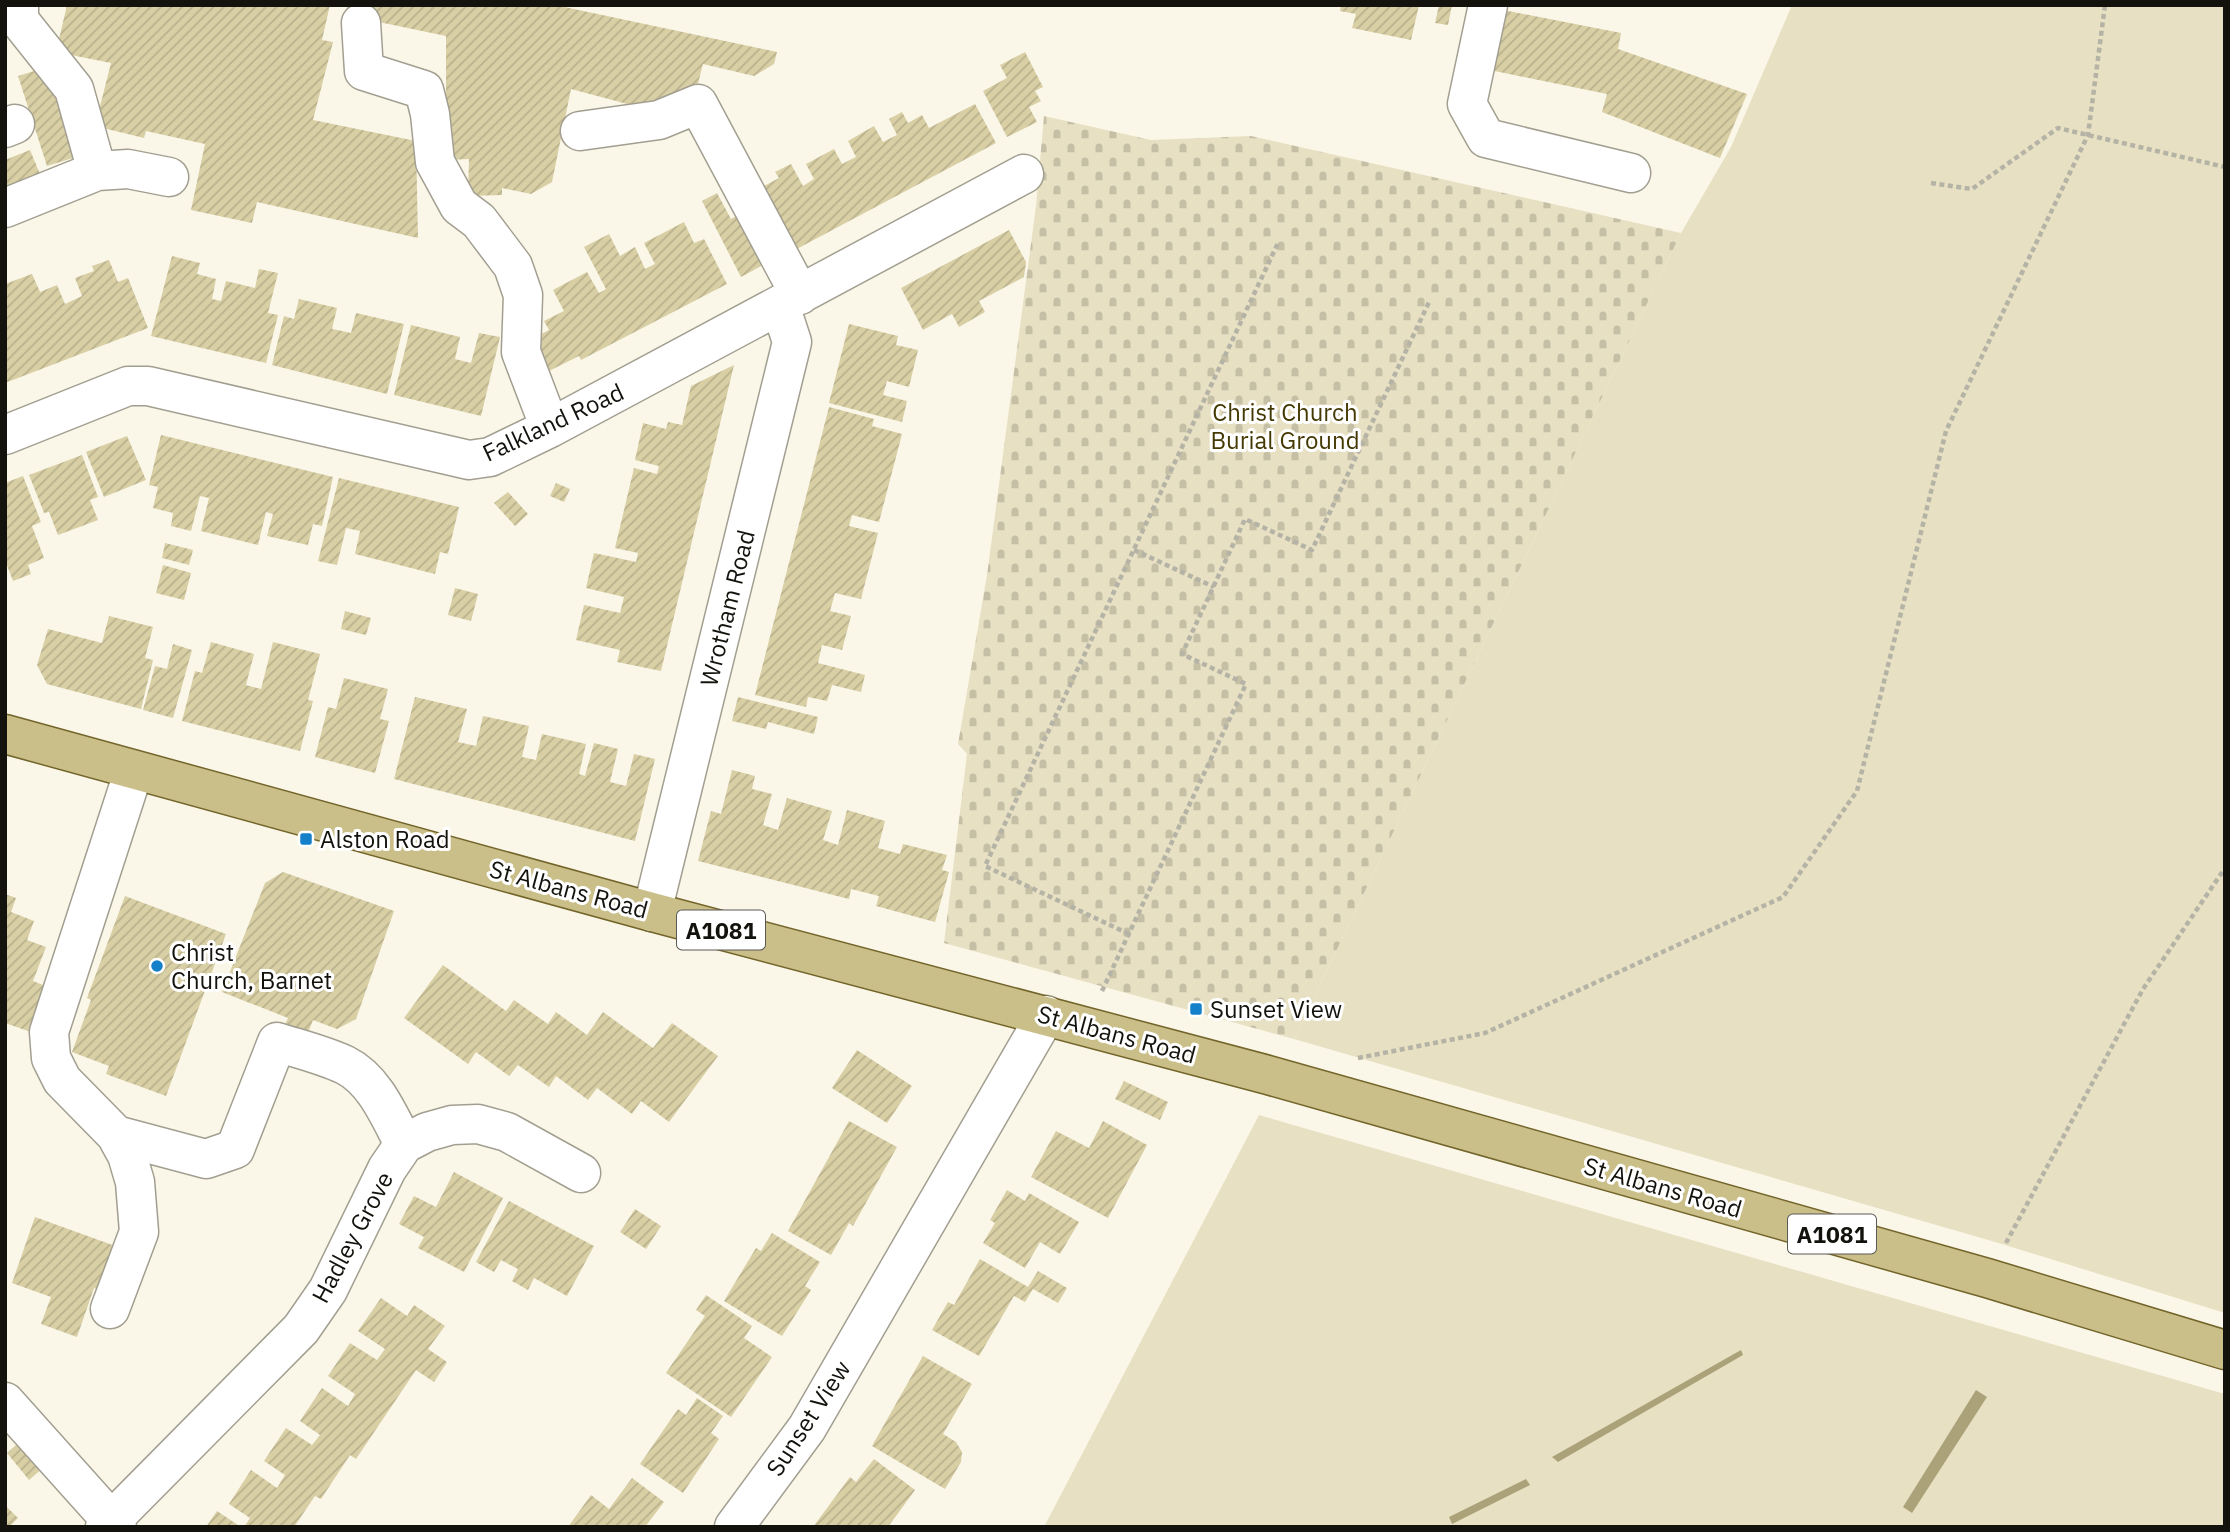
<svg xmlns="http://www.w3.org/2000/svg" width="2230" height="1532" font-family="'IBM Plex Sans',sans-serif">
  <defs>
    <pattern id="cemetery-stones" width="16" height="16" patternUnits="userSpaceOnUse" patternTransform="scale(1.75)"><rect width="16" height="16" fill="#e7e0c3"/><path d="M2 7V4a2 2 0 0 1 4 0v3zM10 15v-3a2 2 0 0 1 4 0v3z" fill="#c5bfa6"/></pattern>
    <pattern id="building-hatch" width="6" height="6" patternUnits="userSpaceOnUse" patternTransform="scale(1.75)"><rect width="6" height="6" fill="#d9cfa5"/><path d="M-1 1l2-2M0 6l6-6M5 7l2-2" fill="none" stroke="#b9b18d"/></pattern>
  </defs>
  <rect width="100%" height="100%" fill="#fbf7e8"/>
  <path fill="#e7e0c3" d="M 1792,5 L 2225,5 L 2225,1313 L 2002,1244 L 1294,1039 L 1681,233 L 1731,147 Z
    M 1259,1115 L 2225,1394 L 2225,1527 L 1044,1527 Z"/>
  <path fill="url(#cemetery-stones)" d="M 1044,116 L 1151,140 L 1251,136 L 1681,233 L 1294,1039 L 944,943 L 967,754 L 958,744 L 987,575 L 1036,206 Z"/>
  <path fill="#aba279" d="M 1741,1350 L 1743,1355 L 1558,1462 L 1552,1457 Z
    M 1976,1390 L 1987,1397 L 1912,1513 L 1903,1507 Z
    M 1526,1479 L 1530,1485 L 1452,1524 L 1449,1517 Z"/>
  <path fill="url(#building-hatch)" d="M 67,5 L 330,5 L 322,40 L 333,42 L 313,120 L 416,141 L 418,238 L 257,202 L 252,223 L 191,210 L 205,144 L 146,131 L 144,138 L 95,126 L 111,63 L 56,52 Z
    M 363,5 L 555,5 L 777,52 L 774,64 L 754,76 L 703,64 L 694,99 L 661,113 L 571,89 L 552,182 L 531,194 L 502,188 L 502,195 L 468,196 L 469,159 L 446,160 L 446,36 L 374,21 Z
    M 1341,5 L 1419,5 L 1411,40 L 1352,28 L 1356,14 L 1340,11 Z
    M 1439,5 L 1452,5 L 1448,25 L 1435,23 Z
    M 1498,9 L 1621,33 L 1618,49 L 1747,94 L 1720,158 L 1602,112 L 1607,94 L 1485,69 Z
    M 1025,52 L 1043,87 L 1035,91 L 1041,101 L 1029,107 L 1037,122 L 1007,137 L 983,91 L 1007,78 L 1000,65 Z
    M 47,67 L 76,157 L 47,166 L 18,76 Z
    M 975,104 L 996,143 L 791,252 L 766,205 L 772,202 L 764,186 L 779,178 L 775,172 L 791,164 L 803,186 L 814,179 L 806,164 L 834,149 L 842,164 L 856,157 L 848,141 L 874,126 L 883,142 L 897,135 L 889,119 L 902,112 L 908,123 L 922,115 L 929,128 Z
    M 30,150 L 43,181 L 5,196 L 5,160 Z
    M 717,193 L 731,219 L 740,214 L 765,264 L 741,277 L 702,201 Z
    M 684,222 L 694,243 L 704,239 L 727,284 L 581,360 L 579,356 L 547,372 L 530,340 L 549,330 L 544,321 L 564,311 L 553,290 L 587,272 L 599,293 L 606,289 L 584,247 L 609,234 L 620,256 L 635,247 L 645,269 L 655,264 L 644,243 Z
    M 1009,230 L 1026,262 L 1024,277 L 979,301 L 985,312 L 959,327 L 952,314 L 923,330 L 901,288 Z
    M 172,256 L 200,263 L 197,274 L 216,279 L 212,299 L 221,301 L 226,281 L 255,288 L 259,269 L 278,273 L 268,313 L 278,315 L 266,363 L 151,336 Z
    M 109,260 L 118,282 L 128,278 L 148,328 L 5,383 L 5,284 L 32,274 L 40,292 L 57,285 L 65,304 L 82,296 L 75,278 L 94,271 L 92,266 Z
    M 299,299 L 337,308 L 332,329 L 342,331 L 351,333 L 356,313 L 404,324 L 387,394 L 272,365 L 284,316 L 294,319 Z
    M 849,324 L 898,336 L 896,345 L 918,350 L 909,387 L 887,381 L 883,395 L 907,401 L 902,422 L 829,403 Z
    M 411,325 L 460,337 L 455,359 L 471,363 L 479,333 L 500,337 L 481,416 L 394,395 Z
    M 734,365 L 661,671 L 617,662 L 620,650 L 576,640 L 584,605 L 620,613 L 624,597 L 586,588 L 594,553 L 636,562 L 638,553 L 615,548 L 634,468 L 657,474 L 659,466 L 635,460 L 643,423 L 666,429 L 668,422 L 682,425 L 691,386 Z
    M 829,407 L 874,419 L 872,426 L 902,434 L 879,522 L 852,515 L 849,526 L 878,533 L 861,599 L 835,593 L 830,611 L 851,616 L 842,650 L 822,645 L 818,663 L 865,675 L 861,692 L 832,685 L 827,701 L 808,697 L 806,707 L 755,695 Z
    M 161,435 L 333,477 L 322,526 L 313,524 L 308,545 L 267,536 L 273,514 L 266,512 L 258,545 L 201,531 L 209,498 L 200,496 L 191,531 L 171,526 L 173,513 L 153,508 L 158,487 L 149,485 Z
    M 127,436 L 146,480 L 104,497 L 86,452 Z
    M 82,455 L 98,497 L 90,500 L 98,520 L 58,535 L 49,512 L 44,513 L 29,475 Z
    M 23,476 L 41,522 L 32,526 L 44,558 L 28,565 L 31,574 L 13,581 L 5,560 L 5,483 Z
    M 339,478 L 459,507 L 448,554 L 440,552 L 435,574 L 355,554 L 360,531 L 346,528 L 337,565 L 318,561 Z
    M 556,483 L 570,489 L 564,502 L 550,496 Z
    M 508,492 L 528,514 L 515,526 L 494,503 Z
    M 165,543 L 193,550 L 189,565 L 162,558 Z
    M 163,565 L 191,573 L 184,600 L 156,593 Z
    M 455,588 L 478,594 L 471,621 L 448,615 Z
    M 345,611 L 371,618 L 366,635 L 341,629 Z
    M 109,616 L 153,627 L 145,658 L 153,660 L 141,709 L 47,684 L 37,665 L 48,629 L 102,643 Z
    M 211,642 L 254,654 L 246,685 L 261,689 L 273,642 L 320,654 L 308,700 L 313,701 L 300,751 L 182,721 L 195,671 L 202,673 Z
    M 173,644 L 192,650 L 173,718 L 143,710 L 155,666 L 167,669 Z
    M 344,678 L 388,689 L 380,719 L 389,721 L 375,773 L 315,757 L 328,707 L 336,709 Z
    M 415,697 L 467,709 L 458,742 L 476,746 L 483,716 L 529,726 L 522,757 L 536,760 L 542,734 L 586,744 L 579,774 L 585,776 L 594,743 L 618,749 L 610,782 L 626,786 L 634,754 L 655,759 L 635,841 L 394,779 Z
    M 738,697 L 818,717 L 814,734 L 768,722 L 766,729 L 732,721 Z
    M 732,770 L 755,776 L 752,789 L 772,794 L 763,825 L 778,830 L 787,798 L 832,811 L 823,840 L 838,845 L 847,810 L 885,821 L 878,848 L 900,854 L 903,844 L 947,855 L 942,870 L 949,872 L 935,922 L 876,906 L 879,896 L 851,889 L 849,899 L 698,861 L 711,811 L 721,814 Z
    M 283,872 L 394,911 L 356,1019 L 337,1029 L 313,1020 L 308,1033 L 285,1025 L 288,1018 L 222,992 L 265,883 Z
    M 5,894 L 16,898 L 11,912 L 34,921 L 27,940 L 46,947 L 33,981 L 48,987 L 31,1032 L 5,1023 Z
    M 125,896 L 226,934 L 166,1096 L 106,1074 L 109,1066 L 72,1052 L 91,1000 L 87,998 Z
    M 443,965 L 506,1011 L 514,1000 L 548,1024 L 556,1012 L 587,1035 L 603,1012 L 653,1048 L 672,1023 L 718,1056 L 669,1122 L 641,1101 L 632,1114 L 597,1088 L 588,1100 L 556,1076 L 549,1087 L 518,1065 L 509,1076 L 476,1052 L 468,1064 L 404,1018 Z
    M 857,1050 L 912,1086 L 887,1123 L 832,1088 Z
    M 1124,1081 L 1168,1102 L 1160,1120 L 1115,1099 Z
    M 849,1121 L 897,1147 L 853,1226 L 849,1223 L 831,1255 L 788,1231 Z
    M 1103,1121 L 1147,1145 L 1108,1218 L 1031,1177 L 1056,1131 L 1089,1148 Z
    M 454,1172 L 503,1198 L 464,1272 L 418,1248 L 424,1237 L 399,1224 L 414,1196 L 436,1207 Z
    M 1007,1190 L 1025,1201 L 1029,1193 L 1079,1222 L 1060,1254 L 1040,1242 L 1025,1268 L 983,1243 L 995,1223 L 990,1220 Z
    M 509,1201 L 594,1246 L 567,1296 L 534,1278 L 528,1290 L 512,1281 L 518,1269 L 501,1260 L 494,1272 L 476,1262 Z
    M 635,1209 L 661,1226 L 646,1249 L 620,1232 Z
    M 35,1217 L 118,1247 L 102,1291 L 94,1288 L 77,1337 L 41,1324 L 51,1297 L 12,1283 Z
    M 772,1233 L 820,1262 L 805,1286 L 811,1290 L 782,1336 L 724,1301 L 756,1248 L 761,1251 Z
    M 980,1259 L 1028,1287 L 1038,1271 L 1067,1288 L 1058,1303 L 1033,1289 L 1025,1302 L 1014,1296 L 979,1356 L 932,1330 L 948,1302 L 954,1305 Z
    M 706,1295 L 752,1326 L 744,1338 L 772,1357 L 731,1417 L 666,1373 L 705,1316 L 696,1310 Z
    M 381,1298 L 407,1316 L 414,1305 L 445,1326 L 428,1349 L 447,1362 L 434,1382 L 416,1370 L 356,1459 L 350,1455 L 321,1499 L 315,1496 L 294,1527 L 244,1527 L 250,1518 L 229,1504 L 251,1470 L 277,1488 L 285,1475 L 264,1461 L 286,1428 L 312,1445 L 320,1435 L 300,1421 L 322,1388 L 348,1406 L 355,1394 L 328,1376 L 350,1343 L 377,1360 L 385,1349 L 358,1331 Z
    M 923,1356 L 972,1384 L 943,1434 L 956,1442 L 962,1452 L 961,1462 L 945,1489 L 872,1446 Z
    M 697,1398 L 723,1416 L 711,1433 L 719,1439 L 683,1493 L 640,1464 L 678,1409 L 686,1415 Z
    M 22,1440 L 44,1467 L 29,1480 L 7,1453 Z
    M 874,1459 L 915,1490 L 888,1527 L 813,1527 L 850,1477 L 856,1482 Z
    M 632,1478 L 664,1502 L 645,1527 L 568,1527 L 591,1495 L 609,1509 Z
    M 5,1505 L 18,1518 L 9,1527 L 5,1527 Z
    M 217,1511 L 241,1527 L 206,1527 Z"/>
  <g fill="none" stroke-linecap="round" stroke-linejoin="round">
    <g stroke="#a29f91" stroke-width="41">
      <path id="minor" d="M 19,5 L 19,20 L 74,89 L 97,171
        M 1488,5 L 1467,104 L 1486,138 L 1631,173
        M 361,23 L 364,71 L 424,90 L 430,114 L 435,162 L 459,206 L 479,221 L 513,266 L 523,295 L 521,352 L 550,428
        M 5,128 L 15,124
        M 580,131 L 659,120 L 698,104 L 800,295
        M 5,208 L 97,171 L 128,169 L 169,177
        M 5,435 L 128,386 L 148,386 L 469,460 L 490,457 L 550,428 L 1024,174
        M 652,912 L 792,342 L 780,305
        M 116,1135 L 206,1159 L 235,1149 L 277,1042 C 299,1049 324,1055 345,1065 C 375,1080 389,1116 404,1144
        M 110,1309 L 139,1232 L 135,1182 L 127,1155 L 116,1135 L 62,1080 L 51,1058 L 49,1032 L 134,770
        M 5,1402 L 117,1527
        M 105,1527 L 301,1329 L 328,1290 L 387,1169 L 404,1144 L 427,1132 L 452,1125 L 478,1124 L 507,1132 L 581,1173
        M 734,1527 L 807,1428 L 1046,1015"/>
    </g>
    <g stroke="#73652a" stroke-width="41">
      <path id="major" d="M 5,734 L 652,912 L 1268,1075 L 1987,1278 L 2225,1350"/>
    </g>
    <path stroke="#b5b2a6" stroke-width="4.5" stroke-dasharray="5 3.5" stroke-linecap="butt" d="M 1931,183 L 1972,189 L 2058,128 L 2225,167
      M 1134,550 L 1214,587
      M 1129,934 L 985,866 L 1278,243
      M 1102,991 L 1246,684 L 1182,654 L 1245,519 L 1312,550 L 1430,300
      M 1358,1058 L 1485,1033 L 1783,897 L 1857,791 L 1946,431 L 2088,135 L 2105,5
      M 2006,1243 L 2143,989 L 2225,868"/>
    <use href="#minor" stroke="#fff" stroke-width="38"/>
    <use href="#major" stroke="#cabe89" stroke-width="38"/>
  </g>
  <g fill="#1580ca" stroke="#fff" stroke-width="2.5">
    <rect x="299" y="832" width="14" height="14" rx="3.5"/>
    <circle cx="157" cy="966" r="7"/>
    <rect x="1189" y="1002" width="14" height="14" rx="3.5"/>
  </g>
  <g text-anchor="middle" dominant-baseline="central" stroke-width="6" stroke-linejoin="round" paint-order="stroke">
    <g fill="#fff" stroke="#5a5956" stroke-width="2">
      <rect x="677" y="910.5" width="88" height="39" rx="5"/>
      <rect x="1788" y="1214.5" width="88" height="39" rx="5"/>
    </g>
    <g font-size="23" font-weight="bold" fill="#13120d">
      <text x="721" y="930">A1081</text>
      <text x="1832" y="1234">A1081</text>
    </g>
    <g font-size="24" fill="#443903" stroke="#fff">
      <text x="1285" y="412">Christ Church<tspan x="1285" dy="28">Burial Ground</tspan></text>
    </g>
    <g font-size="24" fill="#13120d" stroke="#fff">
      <text transform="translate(553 422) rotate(-25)">Falkland Road</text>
      <text transform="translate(727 608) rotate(-76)">Wrotham Road</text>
      <text transform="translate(569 889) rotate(15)">St Albans Road</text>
      <text transform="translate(1117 1034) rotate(15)">St Albans Road</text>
      <text transform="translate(1663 1187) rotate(16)">St Albans Road</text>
      <text transform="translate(352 1237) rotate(-62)">Hadley Grove</text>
      <text transform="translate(808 1418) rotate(-57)">Sunset View</text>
    </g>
    <g font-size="24" fill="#13120d" stroke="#fff" text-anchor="start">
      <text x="320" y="839">Alston Road</text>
      <text x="171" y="952">Christ<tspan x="171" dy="28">Church, Barnet</tspan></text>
      <text x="1210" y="1009">Sunset View</text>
    </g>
  </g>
  <rect width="2230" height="1532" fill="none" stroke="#13120d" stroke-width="14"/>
</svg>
